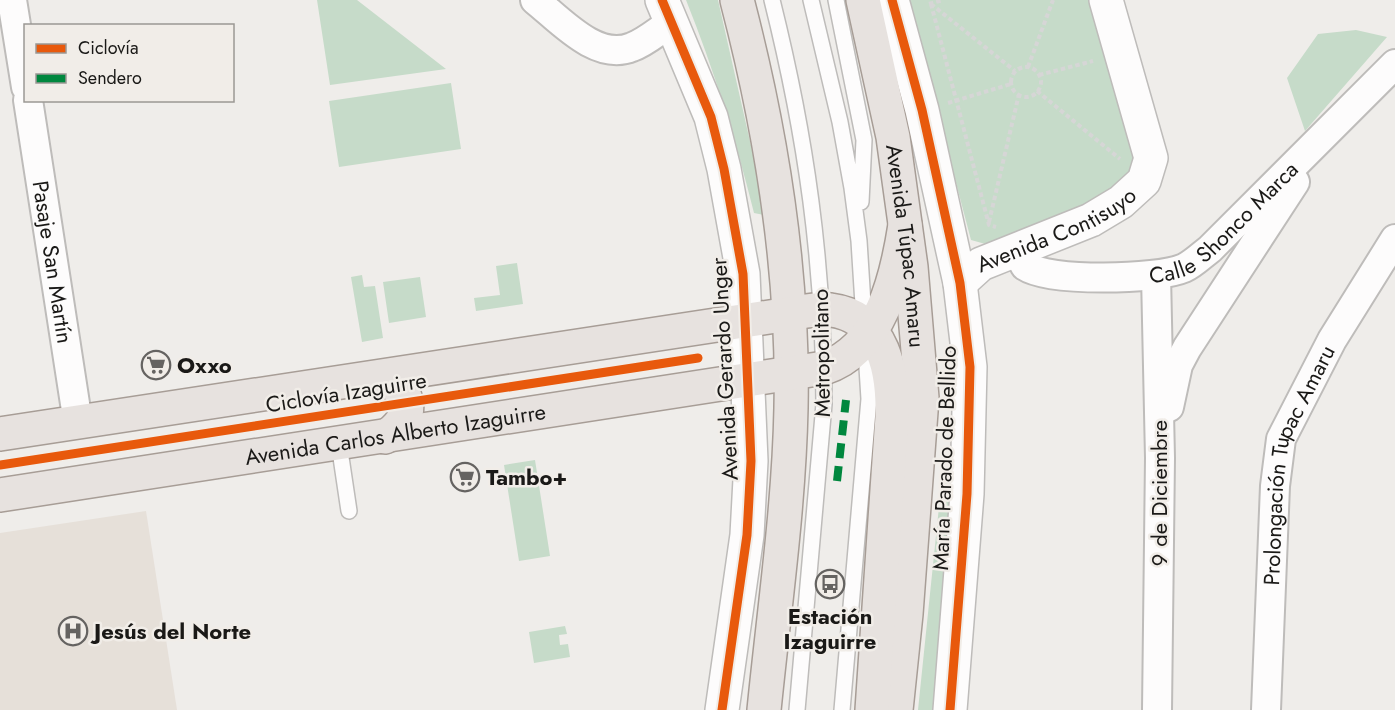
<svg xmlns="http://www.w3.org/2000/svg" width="1395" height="710" font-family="Jost,sans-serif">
  <rect width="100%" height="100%" fill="#efedea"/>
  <path fill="#e6e0d9" d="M 146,511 L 177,710 L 0,710 L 0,533 Z"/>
  <path fill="#c6dbc9" d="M 317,0 L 357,0 L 446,69 L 330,85 Z
    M 686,0 L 718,0 L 766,212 L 764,215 L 754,213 C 736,140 714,70 686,0 Z
    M 908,0 L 1098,0 L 1144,165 L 1103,202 L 989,245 L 971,240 Z
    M 1356,30 L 1387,37 L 1305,131 L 1287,78 L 1318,34 Z
    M 451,83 L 461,149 L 339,167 L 329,101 Z
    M 517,263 L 523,304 L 476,311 L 474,298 L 500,295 L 496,266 Z
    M 362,275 L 364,287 L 375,286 L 383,338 L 362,342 L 351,277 Z
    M 420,277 L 426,317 L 389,323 L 383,282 Z
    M 535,460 L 550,556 L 519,561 L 504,465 Z
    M 943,468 L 959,468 L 944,710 L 918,710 Z
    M 565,626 L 567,634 L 559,635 L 560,645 L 568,644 L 570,657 L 534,663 L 529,632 Z"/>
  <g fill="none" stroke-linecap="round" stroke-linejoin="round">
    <g stroke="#bebcba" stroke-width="18">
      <path id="service" d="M 772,0 C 806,136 824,263 824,404 L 797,710
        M 811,0 L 840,122 L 852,188 L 859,241 L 869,399 L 842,710
        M 836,0 L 864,140 L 861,202
        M 339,444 L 349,511"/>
    </g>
    <g stroke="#bebcba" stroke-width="32">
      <g id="minor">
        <path d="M 12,0 L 26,87"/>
        <path d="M 535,0 C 560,20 597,62 632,47 C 646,42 659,30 672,22"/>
        <path id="s1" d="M 28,100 L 78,423"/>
        <path id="s2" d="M 1017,251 L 1025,266 C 1049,282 1157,280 1184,268 C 1193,264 1202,255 1210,249 L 1395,64"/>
        <path d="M 1156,275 L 1160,458 L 1157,710"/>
        <path d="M 1169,407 L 1178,365 L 1187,348 L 1295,182"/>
        <path id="s3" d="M 1266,710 L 1275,486 L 1281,439 L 1332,340 L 1395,239"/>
      </g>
    </g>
    <g stroke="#bebcba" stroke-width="36">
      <g id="tertiary">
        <path d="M 662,0 L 711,117 L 724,169 L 743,274 L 751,461 L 747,535 L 722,710"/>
        <path d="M 892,0 L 922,110 L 960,283 L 970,367 L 967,494 L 950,710"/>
        <path id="s4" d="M 960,283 L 981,264 L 1091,220 L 1121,202 L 1144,181 L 1151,158 L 1106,0"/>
      </g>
    </g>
    <g stroke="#a79d96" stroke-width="36">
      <g id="primary">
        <path d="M 737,0 C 772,134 794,269 791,408 C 789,508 774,610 764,710"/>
        <path id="s5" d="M 863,0 L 893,137 L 911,267 L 922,398 L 906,614 L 896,710"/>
        <path d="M 380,378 C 416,390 414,419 385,437"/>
        <path d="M 0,434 L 789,314 C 802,312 818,308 831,310 C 885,317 893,373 892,417 L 872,710"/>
        <path id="s6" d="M 0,495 L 824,368 C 881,349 897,277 905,225"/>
      </g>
    </g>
    <path stroke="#d6d6d6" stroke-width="4" stroke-dasharray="4.5 3" stroke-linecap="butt" d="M 929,4 L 943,0
      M 931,4 L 989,225 L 996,227
      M 931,4 L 1015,71
      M 1028,67 L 1053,0
      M1011 82a15 15 0 1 1 30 0a15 15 0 1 1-30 0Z
      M 1039,75 L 1093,61
      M 1037,91 L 1120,159
      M 948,103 L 1011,84
      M 989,222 L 1019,94"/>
    <use href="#service" stroke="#fdfcfc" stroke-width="15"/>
    <use href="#minor" stroke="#fdfcfc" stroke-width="28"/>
    <use href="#tertiary" stroke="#fdfcfc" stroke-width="33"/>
    <use href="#primary" stroke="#e7e2df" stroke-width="33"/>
    <path stroke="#00873e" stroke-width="8" stroke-dasharray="15 8" stroke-linecap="butt" d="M 837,481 L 846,400"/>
    <g stroke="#f1ede8" stroke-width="13">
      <path id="cycleway" d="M 662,0 L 711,117 L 724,169 L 743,274 L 751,461 L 747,535 L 722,710
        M 892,0 L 922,110 L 960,283 L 970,367 L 967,494 L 950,710
        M 0,465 L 698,358"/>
    </g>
    <use href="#cycleway" stroke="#e8590c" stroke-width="9"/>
  </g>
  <defs>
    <g id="supermarket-ring" transform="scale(1.5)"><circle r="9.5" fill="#f1ede8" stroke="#656361" stroke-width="1.5"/><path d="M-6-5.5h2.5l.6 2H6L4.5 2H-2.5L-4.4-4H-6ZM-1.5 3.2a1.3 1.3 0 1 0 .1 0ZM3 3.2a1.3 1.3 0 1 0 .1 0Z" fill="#656361"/></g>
    <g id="bus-ring" transform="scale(1.5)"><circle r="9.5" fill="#f1ede8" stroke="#656361" stroke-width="1.5"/><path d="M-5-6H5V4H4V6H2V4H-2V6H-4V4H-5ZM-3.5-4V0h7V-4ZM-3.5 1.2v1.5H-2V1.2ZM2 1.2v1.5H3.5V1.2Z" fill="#656361"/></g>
    <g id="hospital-ring" transform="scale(1.5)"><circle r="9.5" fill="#f1ede8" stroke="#656361" stroke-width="1.5"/><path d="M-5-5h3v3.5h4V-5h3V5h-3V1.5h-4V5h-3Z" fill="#656361"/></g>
  </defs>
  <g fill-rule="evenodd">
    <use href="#supermarket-ring" x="156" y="365"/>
    <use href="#supermarket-ring" x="465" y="477"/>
    <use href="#bus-ring" x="830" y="584"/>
    <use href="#hospital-ring" x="73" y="631"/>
  </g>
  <g text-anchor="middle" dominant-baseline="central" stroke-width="5" stroke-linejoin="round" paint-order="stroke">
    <g font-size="22" fill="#1a1917" stroke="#f1ede8">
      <text stroke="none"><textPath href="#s2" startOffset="236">Calle Shonco Marca</textPath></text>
      <text stroke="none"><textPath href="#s4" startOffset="111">Avenida Contisuyo</textPath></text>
      <text stroke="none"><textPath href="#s5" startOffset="250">Avenida Túpac Amaru</textPath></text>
      <text stroke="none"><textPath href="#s1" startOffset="164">Pasaje San Martín</textPath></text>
      <text transform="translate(821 353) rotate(-91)">Metropolitano</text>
      <text transform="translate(724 369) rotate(-93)">Avenida Gerardo Unger</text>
      <text transform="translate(346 392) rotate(-9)">Ciclovía Izaguirre</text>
      <text stroke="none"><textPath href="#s6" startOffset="400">Avenida Carlos Alberto Izaguirre</textPath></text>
      <text transform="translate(944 458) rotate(-88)">María Parado de Bellido</text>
      <text stroke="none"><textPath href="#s3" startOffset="250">Prolongación Tupac Amaru</textPath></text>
      <text transform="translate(1159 493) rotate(-90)">9 de Diciembre</text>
    </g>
    <g font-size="22" font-weight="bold" fill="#1a1917" stroke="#f1ede8" text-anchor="start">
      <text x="177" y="365">Oxxo</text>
      <text x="486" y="477">Tambo+</text>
      <text x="830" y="616" text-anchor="middle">Estación<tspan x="830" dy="25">Izaguirre</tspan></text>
      <text x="94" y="631">Jesús del Norte</text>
    </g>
  </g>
  <rect x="24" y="24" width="210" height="78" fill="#f1ede8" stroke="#9b9894" stroke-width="1.5"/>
  <rect x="36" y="44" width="30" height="9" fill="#e8590c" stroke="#9b9894" stroke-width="1.5"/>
  <text x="78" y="54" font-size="18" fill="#1a1917">Ciclovía</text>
  <rect x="36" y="74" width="30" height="9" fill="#00873e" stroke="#9b9894" stroke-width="1.5"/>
  <text x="78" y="84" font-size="18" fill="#1a1917">Sendero</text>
</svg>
